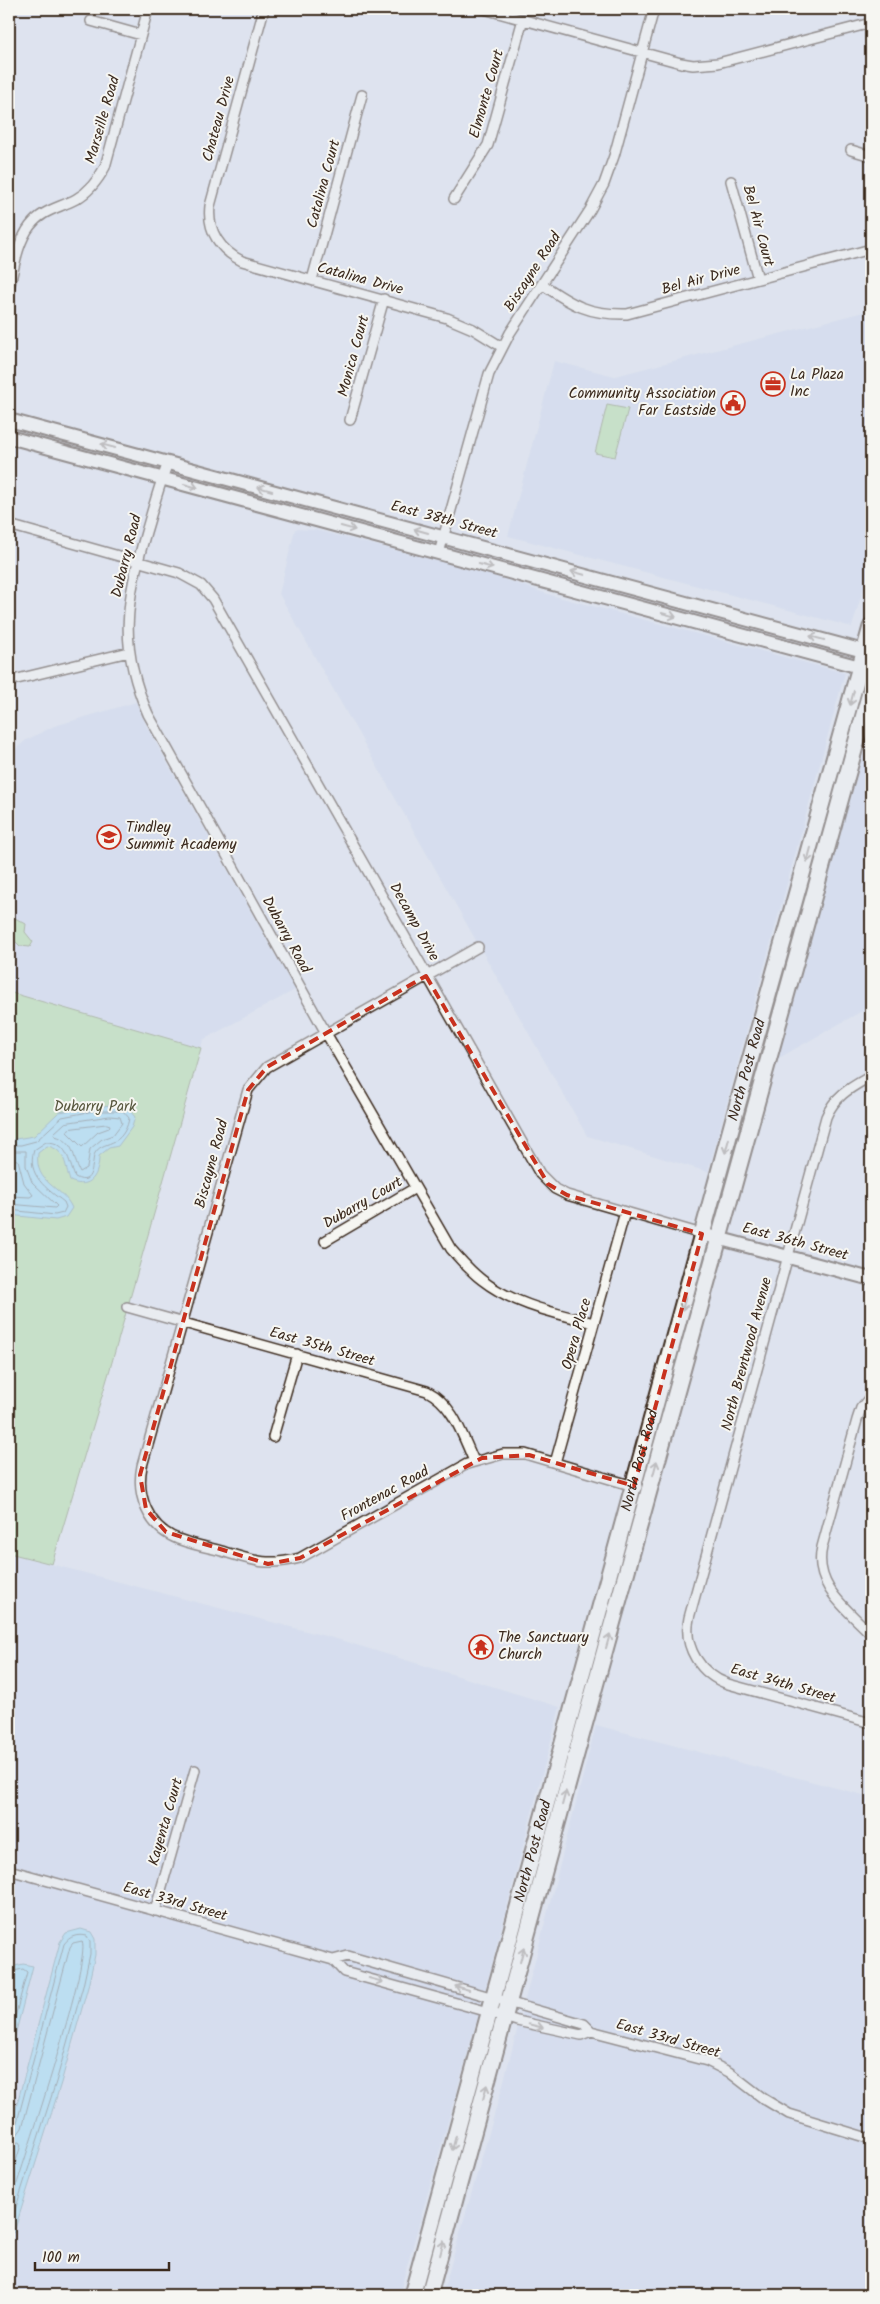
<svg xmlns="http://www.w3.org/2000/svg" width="880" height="2304" font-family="Kalam,sans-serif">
  <rect width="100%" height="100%" fill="#dee3ef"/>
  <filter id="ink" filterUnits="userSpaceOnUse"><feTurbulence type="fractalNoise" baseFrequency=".02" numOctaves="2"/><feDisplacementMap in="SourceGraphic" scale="10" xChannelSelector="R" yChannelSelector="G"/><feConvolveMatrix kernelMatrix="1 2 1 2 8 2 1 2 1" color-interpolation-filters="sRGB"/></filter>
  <g filter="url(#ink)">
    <path fill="#cdd6ed" d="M 871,310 L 871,563 L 852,627 L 508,536 L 554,361 L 615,376 Z
      M 295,529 L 316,530 L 492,575 L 551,595 L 845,673 L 708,1172 L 587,1136 L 279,594 Z
      M 136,702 L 146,725 L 295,990 L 203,1040 L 201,1048 L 9,992 L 9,755 L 26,740 L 54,726 Z
      M 871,728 L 871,1006 L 779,1058 L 776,1053 Z
      M 9,1553 L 337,1639 L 560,1707 L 477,2020 L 399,2295 L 9,2295 Z
      M 596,1725 L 871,1797 L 871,2295 L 442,2295 L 503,2084 Z"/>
    <path fill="#acdb9b" stroke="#74825c" d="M 607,405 L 628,409 L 615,457 L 595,453 Z
      M 15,918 L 26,924 L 25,932 L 33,942 L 30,947 L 20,946 L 9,935 L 9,925 Z
      M 9,992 L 201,1048 L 110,1369 L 52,1564 L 9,1553 Z"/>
    <path fill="#93d7f4" stroke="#70929e" d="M 110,1105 L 126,1106 L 135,1117 L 132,1127 L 118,1146 L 109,1148 L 99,1156 C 99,1175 91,1190 70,1181 C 65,1166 66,1149 47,1146 L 38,1153 C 34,1185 62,1185 72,1208 L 66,1217 L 56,1220 L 9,1215 L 9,1140 L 34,1136 L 59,1112 Z
      M 81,1929 L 91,1932 L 95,1939 L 95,1955 L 88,1987 L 61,2083 L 14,2232 L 9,2235 L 9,2134 L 60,1942 L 66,1933 Z
      M 23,1964 L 33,1966 L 9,2059 L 9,1974 L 11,1967 Z"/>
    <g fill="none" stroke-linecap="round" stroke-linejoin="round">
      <path stroke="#5e6f74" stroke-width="1" d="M 110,1116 L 120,1117 L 122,1123 L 113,1135 L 102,1139 L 90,1149 L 87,1168 L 80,1172 C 72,1157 76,1142 55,1136 L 54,1133 L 65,1123 Z
        M 107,1124 L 110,1125 L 109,1128 L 98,1132 L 82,1147 L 67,1132 L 69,1129 Z
        M 9,1145 L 21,1145 L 36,1141 L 62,1117 L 94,1111 L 123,1111 L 129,1118 C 128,1126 123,1137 115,1141 C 108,1145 100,1145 95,1153 C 91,1161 95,1188 75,1177 C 68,1160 68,1142 46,1142 L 34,1150 C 26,1175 47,1189 64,1202 L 66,1207 L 63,1213 L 55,1215 L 9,1210
        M 9,1151 L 26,1151 L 26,1166 L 32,1182 L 57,1206 L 55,1208 L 9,1204
        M 9,1159 L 18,1160 L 24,1183 L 33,1195 L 30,1197 L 9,1196
        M 9,1972 L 23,1969 L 27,1972 L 9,2040
        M 9,2130 L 13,2129 L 16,2126 L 64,1944 C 70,1936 77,1934 87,1936 L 90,1941 L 90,1954 L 83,1986 L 56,2082 L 9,2229
        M 9,2136 L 17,2135 L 22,2128 L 70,1947 L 73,1943 L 82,1941 C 92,1959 19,2175 9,2209
        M 9,2144 L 19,2142 L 21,2145 L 9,2184"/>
      <g stroke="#3b2a1e" stroke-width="12">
        <path id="street" d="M 264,9 L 210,206 C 207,231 220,250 242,261 L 447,318 L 473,329 L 502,347
          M 484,9 L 681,63 L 693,65 L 718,63 L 871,23
          M 91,21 L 141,35
          M 851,150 L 871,156
          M 731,181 L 758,279
          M 454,199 L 488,145 L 523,19
          M 312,280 L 362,95
          M 542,284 C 572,305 589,315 627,314 L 871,249
          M 9,289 C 14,269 17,243 30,226 C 42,210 59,208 76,199 C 89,192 98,180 105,167 L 148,9
          M 350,420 L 384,299
          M 168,463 C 159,485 153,509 146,532 C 126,602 118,646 148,714 L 326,1033 L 451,1249 C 461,1260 470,1271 482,1280 C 514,1305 555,1313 594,1323
          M 9,525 L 179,573 L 201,585 L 213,599 L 540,1174 L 555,1189 L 567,1195 L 702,1234
          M 439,553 L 489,374 L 510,333 L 590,210 L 604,184 L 614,156 L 654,9
          M 9,681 L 129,652
          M 478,947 L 267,1067 L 248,1090 L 142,1466 C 136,1495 148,1528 178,1539 C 191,1544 205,1547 218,1550 C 252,1560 265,1567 300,1558 L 467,1464 L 503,1454 L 525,1454 L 637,1487
          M 871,1076 C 852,1087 835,1095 826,1117 L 689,1618 C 683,1647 700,1674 728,1684 L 871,1723
          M 325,1241 L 415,1188
          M 127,1307 L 427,1391 C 454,1405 462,1435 474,1461
          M 871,1396 L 861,1408 L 857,1420 L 822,1547 C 813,1586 847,1609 871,1634
          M 273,1437 L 297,1354
          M 555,1463 L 625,1212
          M 9,1870 L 333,1960 L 348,1956 L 584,2024 L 591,2031 L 707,2061 L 729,2072 L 764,2099 L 789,2114 L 871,2139
          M 155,1911 L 195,1770
          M 333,1960 L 344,1972 L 489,2012 L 517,2021 L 581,2035 L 591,2031"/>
      </g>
      <g stroke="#3b2a1e" stroke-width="16">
        <path id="secondary" d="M 9,420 L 871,653
          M 9,437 L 871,670
          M 702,1234 L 871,1279"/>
      </g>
      <g stroke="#3b2a1e" stroke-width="19">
        <g id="primary">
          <path id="s1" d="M 412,2295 L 733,1121 L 871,627"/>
          <path d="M 429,2295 L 567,1787 L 871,689"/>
        </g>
      </g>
      <use href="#street" stroke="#f6f6f2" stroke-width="9"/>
      <use href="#secondary" stroke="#f6f6f2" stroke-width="12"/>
      <use href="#primary" stroke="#f6f6f2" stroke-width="15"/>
    </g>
    <defs><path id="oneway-shaft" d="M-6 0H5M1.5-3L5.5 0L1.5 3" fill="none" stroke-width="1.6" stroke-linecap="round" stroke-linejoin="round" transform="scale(1.25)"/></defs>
    <g stroke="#989088">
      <use href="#oneway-shaft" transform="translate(108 446) rotate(-165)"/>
      <use href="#oneway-shaft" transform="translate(191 486) rotate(16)"/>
      <use href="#oneway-shaft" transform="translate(265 489) rotate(-165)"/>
      <use href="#oneway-shaft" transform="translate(348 528) rotate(15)"/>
      <use href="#oneway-shaft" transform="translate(421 531) rotate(-164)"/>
      <use href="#oneway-shaft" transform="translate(486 566) rotate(15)"/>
      <use href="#oneway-shaft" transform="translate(578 573) rotate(-165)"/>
      <use href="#oneway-shaft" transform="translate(669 615) rotate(15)"/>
      <use href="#oneway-shaft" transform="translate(817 638) rotate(-165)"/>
      <use href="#oneway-shaft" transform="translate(852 698) rotate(105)"/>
      <use href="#oneway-shaft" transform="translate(809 855) rotate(105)"/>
      <use href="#oneway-shaft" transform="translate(727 1146) rotate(105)"/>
      <use href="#oneway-shaft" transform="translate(684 1303) rotate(105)"/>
      <use href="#oneway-shaft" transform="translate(655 1468) rotate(-75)"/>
      <use href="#oneway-shaft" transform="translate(608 1641) rotate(-74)"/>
      <use href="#oneway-shaft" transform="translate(564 1798) rotate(-75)"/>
      <use href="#oneway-shaft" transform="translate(522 1955) rotate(-75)"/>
      <use href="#oneway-shaft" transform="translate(376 1980) rotate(15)"/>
      <use href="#oneway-shaft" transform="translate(462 1988) rotate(-164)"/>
      <use href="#oneway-shaft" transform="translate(536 2026) rotate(14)"/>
      <use href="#oneway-shaft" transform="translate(485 2092) rotate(-75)"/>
      <use href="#oneway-shaft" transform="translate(454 2143) rotate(105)"/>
      <use href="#oneway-shaft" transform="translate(442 2248) rotate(-75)"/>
    </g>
  </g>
  <path d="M0 0H880V2304H0ZM 426,976 L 548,1184 L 567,1195 L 702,1234 L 634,1486 L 529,1455 L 482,1458 L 300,1558 L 268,1564 L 166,1532 L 146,1509 L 140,1475 L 248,1090 L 267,1067 Z" fill="#dee3ef" fill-opacity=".55" fill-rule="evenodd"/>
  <path fill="none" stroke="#c8321e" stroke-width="4" stroke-dasharray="10 6" stroke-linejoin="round" d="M 426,976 L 548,1184 L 567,1195 L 702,1234 L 634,1486 L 529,1455 L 482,1458 L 300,1558 L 268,1564 L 166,1532 L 146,1509 L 140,1475 L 248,1090 L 267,1067 Z"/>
  <defs>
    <g id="office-ring" transform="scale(1.25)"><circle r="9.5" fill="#f6f6f2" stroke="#c8321e" stroke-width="1.5"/><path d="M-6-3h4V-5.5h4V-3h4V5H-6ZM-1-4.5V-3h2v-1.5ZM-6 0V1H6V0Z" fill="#c8321e"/></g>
    <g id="civic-ring" transform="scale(1.25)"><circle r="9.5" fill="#f6f6f2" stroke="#c8321e" stroke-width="1.5"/><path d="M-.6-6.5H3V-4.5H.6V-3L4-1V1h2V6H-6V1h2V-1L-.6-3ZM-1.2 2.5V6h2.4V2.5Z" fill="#c8321e"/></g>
    <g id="school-ring" transform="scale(1.25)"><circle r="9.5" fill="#f6f6f2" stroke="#c8321e" stroke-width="1.5"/><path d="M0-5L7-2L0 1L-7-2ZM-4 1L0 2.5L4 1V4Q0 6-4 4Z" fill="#c8321e"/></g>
    <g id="temple-ring" transform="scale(1.25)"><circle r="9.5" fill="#f6f6f2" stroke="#c8321e" stroke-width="1.5"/><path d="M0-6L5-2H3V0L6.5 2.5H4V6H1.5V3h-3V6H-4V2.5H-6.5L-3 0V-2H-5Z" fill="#c8321e"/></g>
  </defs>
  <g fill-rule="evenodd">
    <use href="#office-ring" x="773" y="384"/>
    <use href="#civic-ring" x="733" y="403"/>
    <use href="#school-ring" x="109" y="837"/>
    <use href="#temple-ring" x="481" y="1647"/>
  </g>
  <g text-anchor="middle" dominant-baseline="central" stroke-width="4" stroke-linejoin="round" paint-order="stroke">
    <g font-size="15" fill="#3b2a1e" stroke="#f6f6f2">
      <text transform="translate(487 94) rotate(-74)">Elmonte Court</text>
      <text transform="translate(219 119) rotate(-75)">Chateau Drive</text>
      <text transform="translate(103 120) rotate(-74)">Marseille Road</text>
      <text transform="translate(324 184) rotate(-75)">Catalina Court</text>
      <text transform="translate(758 226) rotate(75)">Bel Air Court</text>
      <text transform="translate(533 272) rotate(-57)">Biscayne Road</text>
      <text transform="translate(360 279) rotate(15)">Catalina Drive</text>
      <text transform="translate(701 280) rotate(-15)">Bel Air Drive</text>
      <text transform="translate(354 356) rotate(-75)">Monica Court</text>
      <text transform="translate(444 520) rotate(15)">East 38th Street</text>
      <text transform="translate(127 556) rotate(-76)">Dubarry Road</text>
      <text transform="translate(414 922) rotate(61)">Decamp Drive</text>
      <text transform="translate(286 935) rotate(61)">Dubarry Road</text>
      <text stroke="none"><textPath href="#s1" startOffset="1270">North Post Road</textPath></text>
      <text transform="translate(212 1164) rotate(-75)">Biscayne Road</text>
      <text transform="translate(363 1203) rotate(-30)">Dubarry Court</text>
      <text transform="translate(795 1242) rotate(15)">East 36th Street</text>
      <text transform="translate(577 1334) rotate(-74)">Opera Place</text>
      <text transform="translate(322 1347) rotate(16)">East 35th Street</text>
      <text transform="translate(747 1354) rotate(-75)">North Brentwood Avenue</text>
      <text stroke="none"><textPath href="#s1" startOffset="865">North Post Road</textPath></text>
      <text transform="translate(385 1494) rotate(-29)">Frontenac Road</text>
      <text transform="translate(783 1684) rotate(16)">East 34th Street</text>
      <text transform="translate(166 1822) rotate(-74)">Kayenta Court</text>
      <text stroke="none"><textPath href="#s1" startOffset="460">North Post Road</textPath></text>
      <text transform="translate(175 1902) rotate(16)">East 33rd Street</text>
      <text transform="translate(668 2039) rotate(16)">East 33rd Street</text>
    </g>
    <g font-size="15" fill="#3b2a1e" stroke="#f6f6f2" text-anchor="start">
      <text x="790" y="375">La Plaza<tspan x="790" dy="17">Inc</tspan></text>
      <text x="716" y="394" text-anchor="end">Community Association<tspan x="716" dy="17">Far Eastside</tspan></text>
      <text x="126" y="828">Tindley<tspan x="126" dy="17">Summit Academy</tspan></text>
      <text x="498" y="1638">The Sanctuary<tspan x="498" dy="17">Church</tspan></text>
    </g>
    <g font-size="15" fill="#57563d" stroke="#f6f6f2">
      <text x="95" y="1107">Dubarry Park</text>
    </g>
  </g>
  <rect width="880" height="2304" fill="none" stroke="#f6f6f2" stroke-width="30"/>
  <rect x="15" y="15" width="850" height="2274" fill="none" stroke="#3b2a1e" stroke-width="2" filter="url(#ink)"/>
  <path d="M35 2262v8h134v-8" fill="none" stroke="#3b2a1e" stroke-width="2.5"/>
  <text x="42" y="2262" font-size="15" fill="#3b2a1e" stroke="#f6f6f2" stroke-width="4" paint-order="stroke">100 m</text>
</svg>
